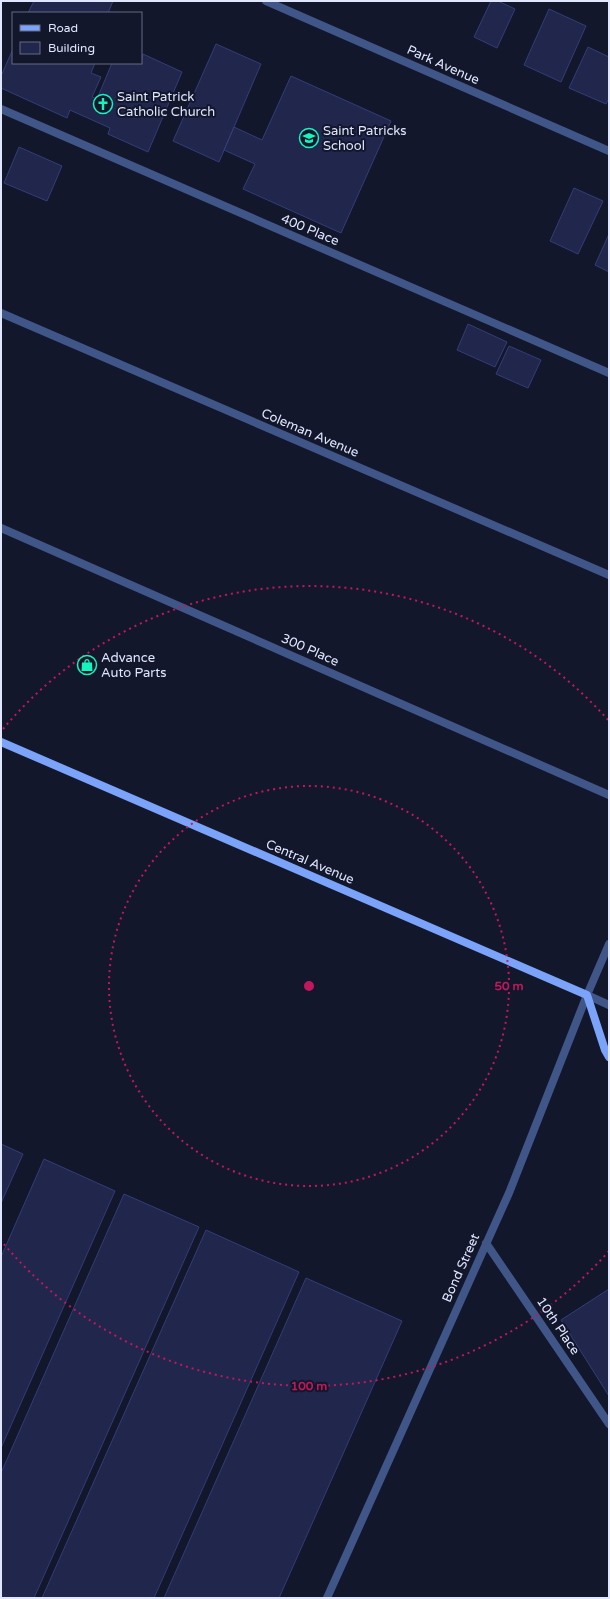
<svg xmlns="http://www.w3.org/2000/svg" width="610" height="1599" font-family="'Varela Round',sans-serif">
  <rect width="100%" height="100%" fill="#13172c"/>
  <path fill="#20264c" stroke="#333d77" d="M 34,1 L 113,1 L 108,13 L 28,13 Z
    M 491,1 L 498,1 L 515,9 L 497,48 L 474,37 Z
    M 549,9 L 586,26 L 561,82 L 524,65 Z
    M 216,44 L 261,64 L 219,162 L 173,141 Z
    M 588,47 L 609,57 L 609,98 L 606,104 L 569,88 Z
    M 13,49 L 13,63 L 95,63 L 91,73 L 101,77 L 92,97 L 97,99 L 112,63 L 141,63 L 143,54 L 182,72 L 148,152 L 108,134 L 110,128 L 70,110 L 67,118 L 1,88 L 1,76 Z
    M 291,76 L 391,121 L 341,233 L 243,189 L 255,164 L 224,150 L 234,127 L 262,140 Z
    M 19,147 L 62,166 L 47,201 L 4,183 Z
    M 574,188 L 603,201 L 578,254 L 550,241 Z
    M 609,234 L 609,272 L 595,265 Z
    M 468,324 L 507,342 L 495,367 L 457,350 Z
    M 509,346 L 541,360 L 528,388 L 496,374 Z
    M 1,1144 L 23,1154 L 1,1203 Z
    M 44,1159 L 115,1191 L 1,1448 L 1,1257 Z
    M 124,1194 L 199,1227 L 34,1598 L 1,1598 L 1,1473 Z
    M 206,1230 L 299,1272 L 154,1598 L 42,1598 Z
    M 306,1278 L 402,1321 L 279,1598 L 164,1598 Z
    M 609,1289 L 609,1396 L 561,1320 Z"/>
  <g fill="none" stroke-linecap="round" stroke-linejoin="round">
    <path stroke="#405688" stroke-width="8" d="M 1,109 L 609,373
      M 1,528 L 609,795"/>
    <path stroke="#405688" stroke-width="8" d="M 266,1 L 609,151
      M 1,313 L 609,575
      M 587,995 L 609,1005
      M 486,1243 L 609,1424
      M 327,1598 L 509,1193 L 587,995 L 609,944"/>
    <path stroke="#7ba3f9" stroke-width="8" d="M 1,742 L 587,995 L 605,1050 L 609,1057"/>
  </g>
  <g fill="none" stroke="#c2185b" stroke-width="2" stroke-dasharray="2 4">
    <circle cx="309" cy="986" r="200"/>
    <path d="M609 1251A400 400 0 0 1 3 1243M3 729A400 400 0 0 1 609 721"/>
  </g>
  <defs>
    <g id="church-ring" transform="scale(1)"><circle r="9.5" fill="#13172c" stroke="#14f4be" stroke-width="1.5"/><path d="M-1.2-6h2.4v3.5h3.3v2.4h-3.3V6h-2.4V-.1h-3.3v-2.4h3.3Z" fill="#14f4be"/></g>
    <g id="school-ring" transform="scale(1)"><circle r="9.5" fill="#13172c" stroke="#14f4be" stroke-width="1.5"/><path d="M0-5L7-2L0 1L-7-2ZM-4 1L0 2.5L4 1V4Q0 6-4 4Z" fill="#14f4be"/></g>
    <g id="shop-ring" transform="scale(1)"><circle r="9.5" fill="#13172c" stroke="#14f4be" stroke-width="1.5"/><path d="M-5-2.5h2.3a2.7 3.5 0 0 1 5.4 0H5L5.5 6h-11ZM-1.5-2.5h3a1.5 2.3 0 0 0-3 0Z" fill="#14f4be"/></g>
  </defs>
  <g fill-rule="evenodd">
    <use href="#church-ring" x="103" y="104"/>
    <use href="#school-ring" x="309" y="138"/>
    <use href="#shop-ring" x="87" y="665"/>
  </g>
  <g text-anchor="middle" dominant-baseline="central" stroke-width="4" stroke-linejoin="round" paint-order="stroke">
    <g font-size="13" fill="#dfe6fe" stroke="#13172c">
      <text transform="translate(443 65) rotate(24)">Park Avenue</text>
      <text transform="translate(310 230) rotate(23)">400 Place</text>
      <text transform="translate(310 433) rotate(23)">Coleman Avenue</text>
      <text transform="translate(310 650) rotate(24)">300 Place</text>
      <text transform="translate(310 862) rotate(23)">Central Avenue</text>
      <text transform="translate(461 1268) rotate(-66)">Bond Street</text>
      <text transform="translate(558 1326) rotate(56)">10th Place</text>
    </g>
    <g font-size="13" fill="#dfe6fe" stroke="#13172c" text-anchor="start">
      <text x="117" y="97">Saint Patrick<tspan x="117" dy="15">Catholic Church</tspan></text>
      <text x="323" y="131">Saint Patricks<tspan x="323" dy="15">School</tspan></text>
      <text x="101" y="658">Advance<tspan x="101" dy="15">Auto Parts</tspan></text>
    </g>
  </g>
  <circle cx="309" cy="986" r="6" fill="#c2185b" stroke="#13172c" stroke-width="2"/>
  <g font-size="12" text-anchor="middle" font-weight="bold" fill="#c2185b" stroke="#13172c" stroke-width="4" stroke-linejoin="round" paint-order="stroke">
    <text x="509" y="990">50 m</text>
    <text x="309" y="1390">100 m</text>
  </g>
  <rect width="610" height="1599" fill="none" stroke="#dfe6fe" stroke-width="4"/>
  <rect x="12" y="12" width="130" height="52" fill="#13172c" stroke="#656a80"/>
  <rect x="20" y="25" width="20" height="6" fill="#7ba3f9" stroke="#656a80"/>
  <text x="48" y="32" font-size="12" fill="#dfe6fe">Road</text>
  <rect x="20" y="42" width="20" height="12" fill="#20264c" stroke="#656a80"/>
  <text x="48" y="52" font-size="12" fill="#dfe6fe">Building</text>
</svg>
